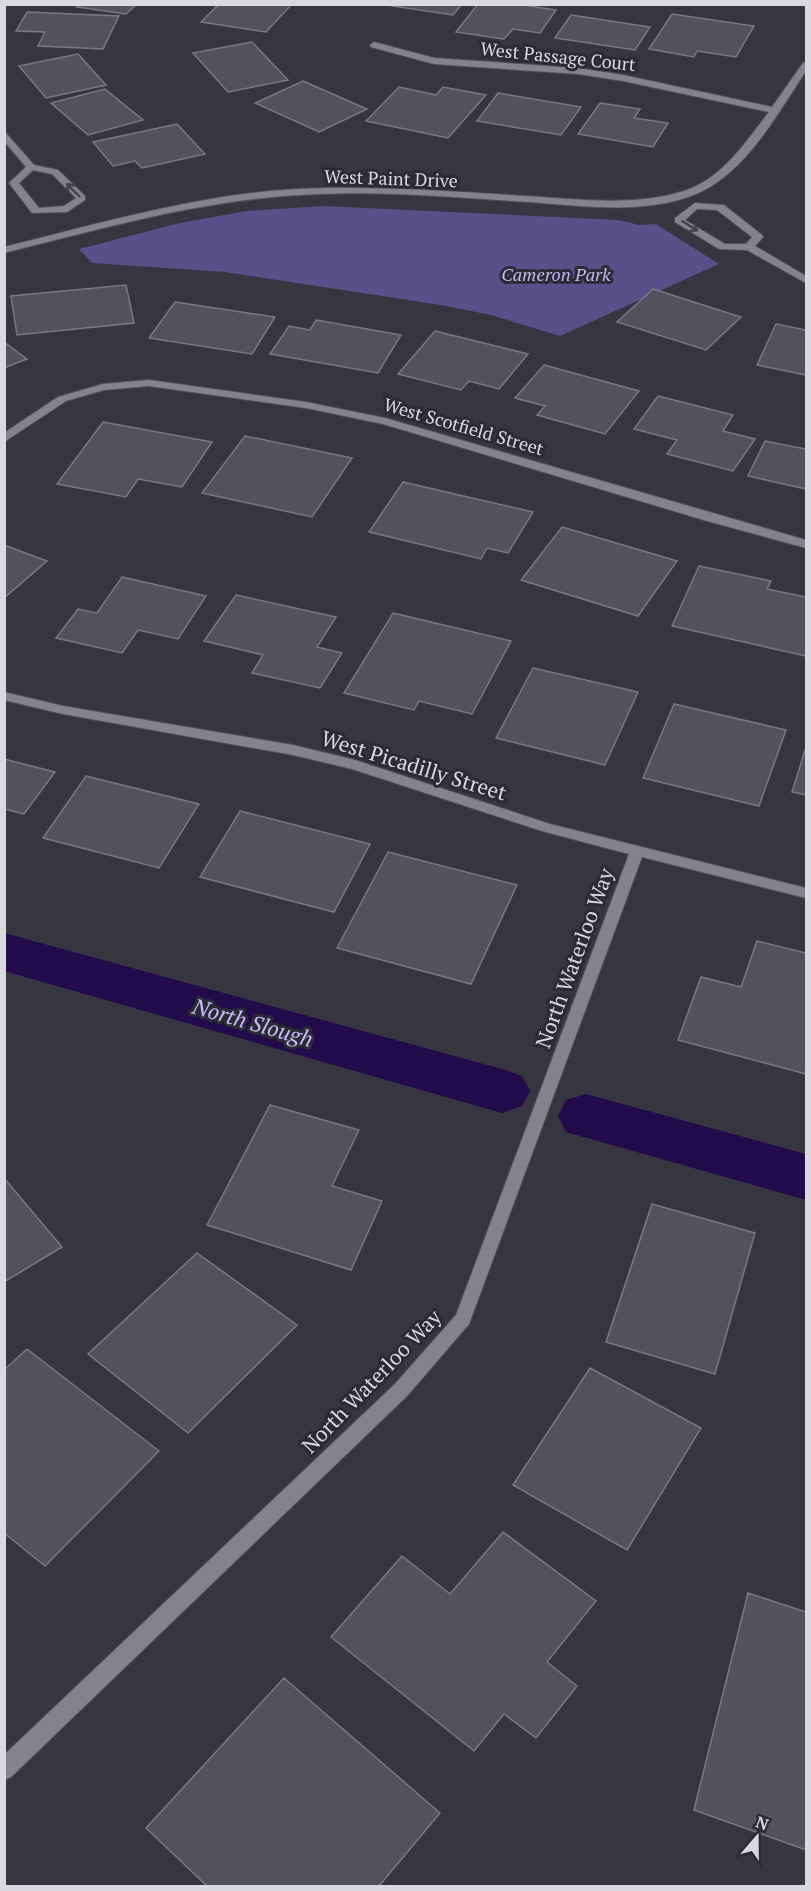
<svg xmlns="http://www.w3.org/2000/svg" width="811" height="1891" font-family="'PT Serif',serif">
  <rect width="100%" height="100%" fill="#363540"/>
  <path fill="#5a4f89" d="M 323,206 L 619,220 L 639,225 L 656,224 L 719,264 L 560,336 L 491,315 L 441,305 L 225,272 L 92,263 L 79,249 L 180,223 L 247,211 Z"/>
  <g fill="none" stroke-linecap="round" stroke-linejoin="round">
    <path fill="#210b4b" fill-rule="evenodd" d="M 4,933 L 502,1069 L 522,1076 L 530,1091 L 522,1106 L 502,1113 L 4,971 Z
      M 586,1094 L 806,1154 L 806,1200 L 566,1132 L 558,1116 L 566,1100 Z"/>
  </g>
  <path fill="#52515d" stroke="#7a7885" stroke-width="1.5" d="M 80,4 L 137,4 L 126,14 L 77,7 Z
    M 219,4 L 292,4 L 266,32 L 201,22 Z
    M 393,4 L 462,4 L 453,15 L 392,6 Z
    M 478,4 L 517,4 L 556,10 L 540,33 L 513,29 L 504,39 L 456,32 Z
    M 27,12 L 119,16 L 103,49 L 38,46 L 45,32 L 16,31 Z
    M 672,14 L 754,26 L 736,57 L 697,51 L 694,57 L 649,49 Z
    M 571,15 L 650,27 L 635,50 L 555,38 Z
    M 252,42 L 288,80 L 228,92 L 193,53 Z
    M 78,54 L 106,85 L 46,98 L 19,66 Z
    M 303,81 L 367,109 L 319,132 L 255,103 Z
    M 399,87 L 436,95 L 443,87 L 486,95 L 448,138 L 366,121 Z
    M 105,89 L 143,120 L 88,135 L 51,103 Z
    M 498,93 L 581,107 L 561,135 L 477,121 Z
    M 600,103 L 640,109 L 634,118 L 668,123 L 653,147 L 578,134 Z
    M 177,124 L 205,154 L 142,168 L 135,161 L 113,166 L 93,142 Z
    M 126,285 L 134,323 L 17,335 L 11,296 Z
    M 653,289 L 741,317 L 706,350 L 617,322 Z
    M 175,302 L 275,317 L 252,354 L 149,338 Z
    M 316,320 L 401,335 L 378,373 L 270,354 L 289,326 L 310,330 Z
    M 776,324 L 806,330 L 806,375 L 757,365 Z
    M 435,331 L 528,354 L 499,389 L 469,381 L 461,390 L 398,374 Z
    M 4,342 L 27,359 L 4,368 Z
    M 544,365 L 639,391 L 605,434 L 537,415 L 545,406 L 515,398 Z
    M 658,396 L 733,415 L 723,431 L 755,439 L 733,471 L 667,454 L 677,440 L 634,429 Z
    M 103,422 L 212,442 L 182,487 L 138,479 L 126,497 L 57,484 Z
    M 245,436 L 352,458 L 312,517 L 202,493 Z
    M 765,441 L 806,449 L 806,489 L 748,476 Z
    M 403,482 L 533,512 L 508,553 L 487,548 L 481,559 L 369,532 Z
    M 562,527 L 677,561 L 638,616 L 521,580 Z
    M 4,545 L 47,561 L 4,598 Z
    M 699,566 L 771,581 L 767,589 L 806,597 L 806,656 L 672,626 Z
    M 122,577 L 206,596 L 178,639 L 138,630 L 122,653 L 56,638 L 78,609 L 97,613 Z
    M 236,595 L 336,617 L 317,647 L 342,653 L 320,688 L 252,673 L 263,655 L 204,641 Z
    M 393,613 L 511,641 L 472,714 L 419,701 L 414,710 L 344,693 Z
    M 533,668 L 638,692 L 605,765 L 496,738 Z
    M 674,704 L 786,730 L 759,806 L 643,778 Z
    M 806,747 L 806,795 L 792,792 Z
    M 4,759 L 55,772 L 24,814 L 4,809 Z
    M 86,776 L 199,804 L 159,868 L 43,838 Z
    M 240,811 L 370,844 L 334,912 L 200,877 Z
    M 388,852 L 517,885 L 471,984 L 337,948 Z
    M 757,941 L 806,953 L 806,1074 L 678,1040 L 701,977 L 741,987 Z
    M 270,1105 L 359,1130 L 332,1186 L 382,1201 L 351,1270 L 207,1225 Z
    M 4,1178 L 62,1247 L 4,1282 Z
    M 652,1204 L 755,1233 L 715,1374 L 606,1342 Z
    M 197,1253 L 297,1325 L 188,1433 L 88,1354 Z
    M 27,1349 L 159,1451 L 45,1566 L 4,1533 L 4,1370 Z
    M 590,1368 L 701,1428 L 627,1550 L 513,1485 Z
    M 503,1532 L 596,1601 L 547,1662 L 577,1686 L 536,1738 L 504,1714 L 474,1751 L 331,1637 L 402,1556 L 450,1594 Z
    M 748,1593 L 806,1612 L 806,1850 L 694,1810 Z
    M 284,1678 L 440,1813 L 379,1886 L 207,1886 L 146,1828 Z"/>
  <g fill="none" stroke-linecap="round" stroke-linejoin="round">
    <g stroke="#52515a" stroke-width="2">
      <path id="street" d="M 374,42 L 434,58 L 578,68 L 623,75 L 772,107 L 803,63 L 806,62 L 806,71 C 777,114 746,173 696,194 C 645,215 582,206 529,202 C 460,198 390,191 321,194 C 213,197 109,227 4,253 L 4,247 C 110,221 216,189 326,188 C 393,187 459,192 526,196 C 578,199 634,207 684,191 C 722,179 746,142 769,112 L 623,81 L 578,74 L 434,64 L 371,47 L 370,45 Z
        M 4,131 L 34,165 L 58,170 L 85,196 L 85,200 L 67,212 L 32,213 L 9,183 L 26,167 L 4,141 ZM 33,170 L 52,174 L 76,198 L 64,206 L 39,208 L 19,183 Z
        M 695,203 L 724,205 L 762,235 L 763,237 L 755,246 L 806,276 L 806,283 L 747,250 L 719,249 L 675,222 L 675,218 ZM 697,209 L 717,210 L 752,237 L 746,244 L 725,244 L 685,220 Z
        M 149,380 L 306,402 L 385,418 L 806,540 L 806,548 L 707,521 L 383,424 L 306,408 L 149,386 L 104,390 L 66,401 L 4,442 L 4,433 L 58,397 L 103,384 Z
        M 4,692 L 63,706 L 293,745 L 355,760 L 550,824 L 806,888 L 806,898 L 642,857 L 469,1324 L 407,1396 L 11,1777 L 4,1780 L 4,1755 L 395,1384 L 456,1315 L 629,854 L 542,831 L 352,769 L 293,755 L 63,714 L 4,700 Z"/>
    </g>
    <use href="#street" fill="#84828f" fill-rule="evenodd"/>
  </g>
  <defs><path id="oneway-shaft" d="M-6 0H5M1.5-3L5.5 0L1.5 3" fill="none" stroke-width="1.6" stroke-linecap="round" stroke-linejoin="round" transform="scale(1.5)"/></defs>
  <g stroke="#42414c">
    <use href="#oneway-shaft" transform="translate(73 190) rotate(-136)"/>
    <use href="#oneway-shaft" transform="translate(690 226) rotate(32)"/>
  </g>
  <g text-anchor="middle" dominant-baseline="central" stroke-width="6" stroke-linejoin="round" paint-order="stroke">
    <g font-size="18" fill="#dad9e0" stroke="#2c2b35">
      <text transform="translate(558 56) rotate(6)">West Passage Court</text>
      <text transform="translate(391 178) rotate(2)">West Paint Drive</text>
      <text transform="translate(464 426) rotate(16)">West Scotfield Street</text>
    </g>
    <g font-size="18" font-style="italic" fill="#c1b9f4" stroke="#2c2b35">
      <text x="556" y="274">Cameron Park</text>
    </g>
    <g font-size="21" fill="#dad9e0" stroke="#2c2b35">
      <text transform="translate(414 765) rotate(17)">West Picadilly Street</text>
      <text transform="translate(574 958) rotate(-70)">North Waterloo Way</text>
      <text transform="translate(371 1381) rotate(-46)">North Waterloo Way</text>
    </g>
    <g font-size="22" font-style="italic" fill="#c5bcf8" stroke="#2c2b35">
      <text transform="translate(253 1022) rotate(16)">North Slough</text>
    </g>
  </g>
  <rect width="811" height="1891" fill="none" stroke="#dad9e0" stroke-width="12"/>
  <g transform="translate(757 1837) rotate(20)" stroke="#2c2b35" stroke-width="4.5" paint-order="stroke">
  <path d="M0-4.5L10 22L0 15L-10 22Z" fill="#dad9e0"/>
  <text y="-9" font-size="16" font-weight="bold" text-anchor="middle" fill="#dad9e0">N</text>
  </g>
</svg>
